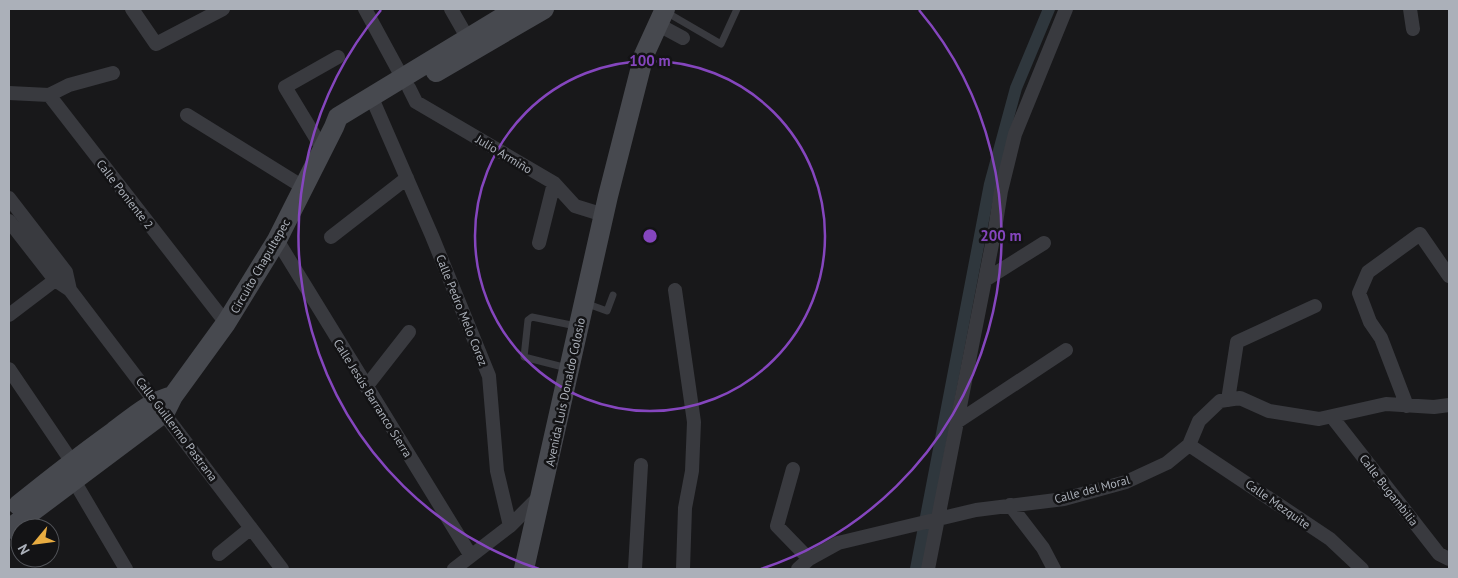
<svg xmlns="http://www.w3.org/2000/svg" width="1458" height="578" font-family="'PT Sans',sans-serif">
  <rect width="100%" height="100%" fill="#18181a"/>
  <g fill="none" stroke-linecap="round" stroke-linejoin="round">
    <path stroke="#2f373d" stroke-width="12" d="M 916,569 L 990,184 L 1016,88 L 1049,9"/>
    <path stroke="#393a3f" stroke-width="7" d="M 666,12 L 721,44 L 737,9
      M 585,303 L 607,311 L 613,295
      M 567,368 L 524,357 L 528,320 L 532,317 L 576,326"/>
    <path stroke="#393a3f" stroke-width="14" d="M 132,9 L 156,44 L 223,9
      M 365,9 L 403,79
      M 451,9 L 467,37
      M 1410,9 L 1413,29
      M 657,24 L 683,38
      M 409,88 L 416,102 L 554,183 L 575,206 L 604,215
      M 9,93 L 49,95 L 226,323
      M 49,95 L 69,85 L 113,73
      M 375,105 L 432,236 L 489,376 L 497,471 L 510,526
      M 187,115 L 303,187
      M 322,148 L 285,87 L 338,57
      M 9,198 L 66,272 L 70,290
      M 9,221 L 55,280 L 70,290 L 282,569
      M 331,237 L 407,178
      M 277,240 L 471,556
      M 539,243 L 554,183
      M 985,280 L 1044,243
      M 675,290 L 694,422 L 692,471 L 685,508 L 683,569
      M 9,315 L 63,274
      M 9,369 L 72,462
      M 366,387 L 409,332
      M 1228,400 L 1237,342 L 1315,306
      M 1407,406 L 1381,338 L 1370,322 L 1359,293 L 1368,272 L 1420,234 L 1449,276
      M 1332,417 L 1439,554 L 1449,559
      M 957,422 L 1066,350
      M 1189,445 L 1330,539 L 1362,569
      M 793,469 L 777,526 L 809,559
      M 73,479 L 126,569
      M 1010,505 L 1043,548 L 1054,569
      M 219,554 L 251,528
      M 454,569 L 510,526 L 540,496
      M 635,569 L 641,465
      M 798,569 L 809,559 L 838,543 L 976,510 L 1064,499 L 1126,482 L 1167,463 L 1189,445 L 1199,421 L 1220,401 L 1240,398 L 1269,411 L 1319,419 L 1386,404 L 1434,407 L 1449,405
      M 928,569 L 995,229 L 1001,191 L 1015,134 L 1066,9"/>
    <path stroke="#47494f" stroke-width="20" d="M 436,72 L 544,9
      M 18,505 C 49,480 81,455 113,432 C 132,418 149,402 173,396
      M 9,529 L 165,412 L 173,396 L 226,323 L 277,240 L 334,127 L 338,117 L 516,9
      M 524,569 L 608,196 L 644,55 L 665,9"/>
  </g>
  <g fill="none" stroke="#8546be" stroke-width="2.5">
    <circle cx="650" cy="236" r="175"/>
    <path d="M539 569A351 351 0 0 1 381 10M919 10A351 351 0 0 1 761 569"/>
  </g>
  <g text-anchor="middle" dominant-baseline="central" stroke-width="5" stroke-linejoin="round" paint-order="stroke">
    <g font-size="12" fill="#abb0b9" stroke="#131315">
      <text transform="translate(504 154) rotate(31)">Julio Armiño</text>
      <text transform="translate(125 194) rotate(52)">Calle Poniente 2</text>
      <text transform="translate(260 266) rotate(-60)">Circuito Chapultepec</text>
      <text transform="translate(462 310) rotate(68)">Calle Pedro Melo Corez</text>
      <text transform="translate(565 392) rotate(-78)">Avenida Luis Donaldo Colosio</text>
      <text transform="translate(373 398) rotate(58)">Calle Jesús Barranco Sierra</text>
      <text transform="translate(177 429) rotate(53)">Calle Guillermo Pastrana</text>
      <text transform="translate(1092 489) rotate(-15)">Calle del Moral</text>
      <text transform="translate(1389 490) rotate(52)">Calle Bugambilia</text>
      <text transform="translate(1278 504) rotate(35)">Calle Mezquite</text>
    </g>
  </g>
  <circle cx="650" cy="236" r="8" fill="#8546be" stroke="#131315" stroke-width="2.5"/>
  <g font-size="15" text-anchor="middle" font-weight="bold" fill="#8546be" stroke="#131315" stroke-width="5" stroke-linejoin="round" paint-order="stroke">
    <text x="650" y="66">100 m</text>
    <text x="1001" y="241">200 m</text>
  </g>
  <rect width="1458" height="578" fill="none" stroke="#abb0b9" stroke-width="20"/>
  <g transform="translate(35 543) rotate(241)"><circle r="24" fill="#131315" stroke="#505257"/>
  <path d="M0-4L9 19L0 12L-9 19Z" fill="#e8ac41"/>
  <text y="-8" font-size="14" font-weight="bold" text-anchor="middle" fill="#abb0b9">N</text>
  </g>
</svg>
